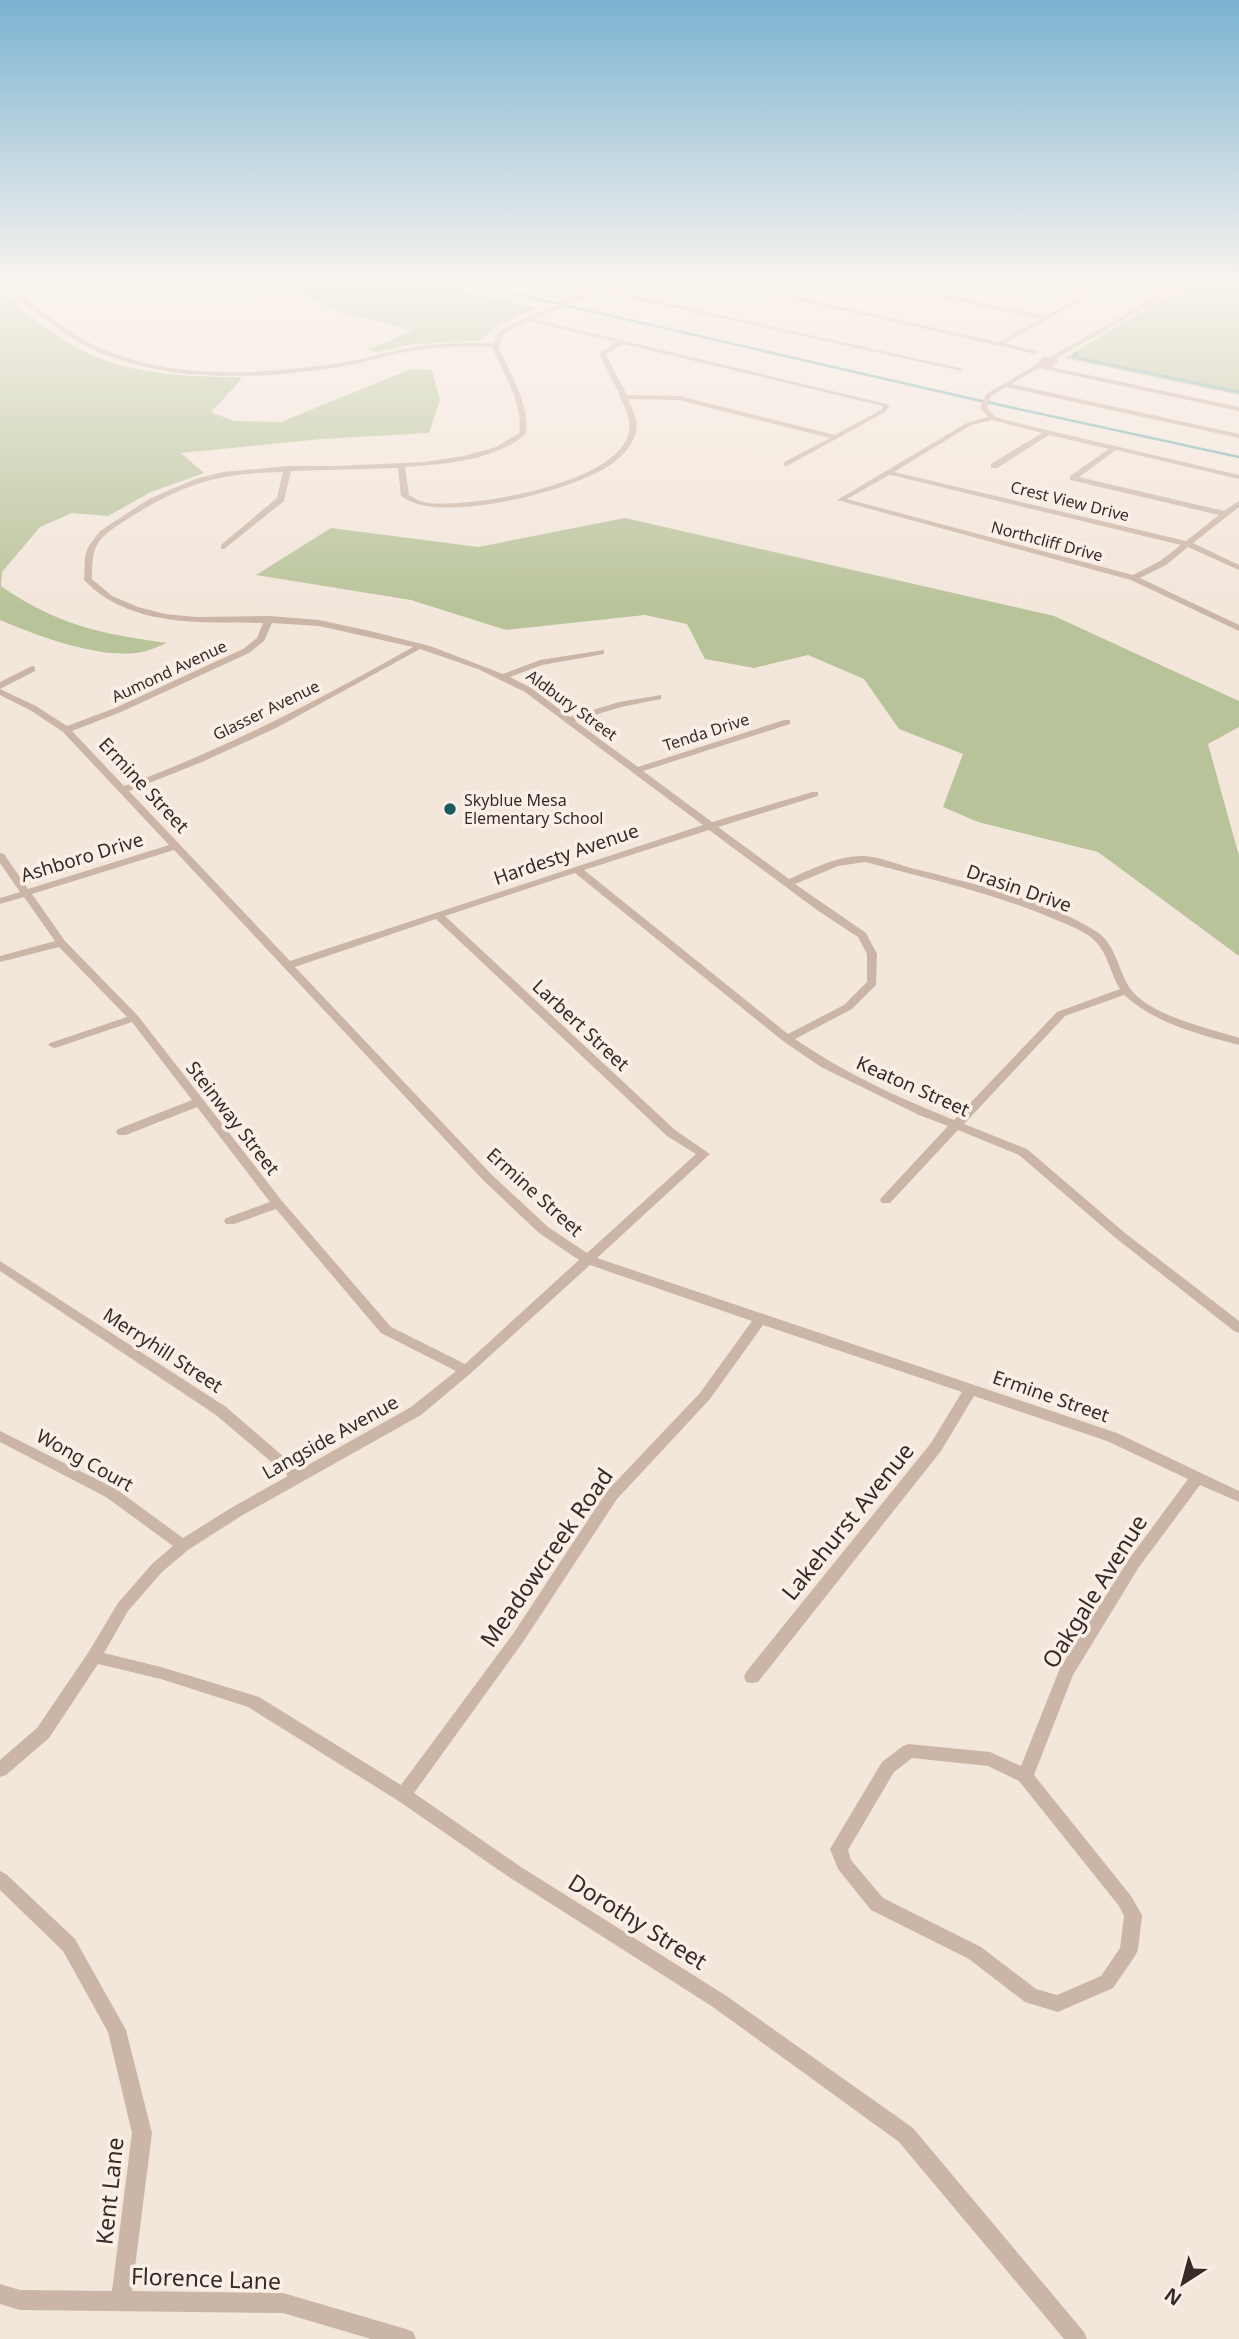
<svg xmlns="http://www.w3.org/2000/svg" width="1239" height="2339" font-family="'Noto Sans',sans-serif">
  <rect width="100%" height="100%" fill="#f3e6db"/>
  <path fill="#b8c39a" d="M 294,283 L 432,283 L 538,308 L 498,326 L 479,341 L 414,344 L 377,352 L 368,350 L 413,330 L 341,313 L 322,305 L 327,302 L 298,295 L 314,288 Z
    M 1239,291 L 1239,395 L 1064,358 L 1167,297 L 1188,293 Z
    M 0,293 C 27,313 60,341 90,354 C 136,375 191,377 240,377 L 241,380 L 211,412 L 234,421 L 281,422 L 411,369 L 432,370 L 440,400 L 429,433 L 322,439 L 181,453 L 204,473 L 151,492 L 108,516 L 72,513 L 40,527 L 2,572 L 1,586 C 57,625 101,634 167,643 C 159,646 150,650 142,652 C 101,660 38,636 0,620 Z
    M 625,518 L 1054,616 L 1239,701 L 1239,727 L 1208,744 L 1239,856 L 1239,956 L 1098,852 L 978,822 L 943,807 L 963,754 L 899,729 L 864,679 L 808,655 L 754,668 L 705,659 L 687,624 L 645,615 L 506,630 L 411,600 L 256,575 L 331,528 L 478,547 Z"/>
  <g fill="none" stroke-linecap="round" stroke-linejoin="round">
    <path stroke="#79b1af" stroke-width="2.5" d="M 468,283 L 968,398 L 1239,457
      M 1077,353 L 1074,354 L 1077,357 L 1074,357 L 1239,392"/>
    <path fill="#cbb5a6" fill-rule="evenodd" d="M 0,283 L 5,283 C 32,303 58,326 88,342 C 165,382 263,375 345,362 C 368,358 390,351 413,347 C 440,342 467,343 493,343 L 499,332 L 508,326 L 606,283 L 614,283 L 603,289 L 964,369 L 961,371 L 598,291 L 534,319 L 890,405 L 885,412 L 787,466 L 784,466 L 784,462 L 830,438 L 679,400 L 628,399 C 633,410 640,424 635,435 C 630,449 620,459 607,467 C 570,491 438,526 401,496 L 398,468 L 291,471 L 284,501 L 224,549 L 221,549 L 221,545 L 277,498 L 283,472 C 216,474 186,483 129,518 C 117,526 102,534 96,547 C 92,557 92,568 92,579 L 112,596 L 138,607 L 165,614 L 196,617 L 269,616 L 319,620 L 370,631 L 430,646 L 503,674 L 540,660 L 604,650 L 604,654 L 542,665 L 510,677 L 531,688 L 570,717 L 619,702 L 661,695 L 661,699 L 621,707 L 575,721 L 638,767 L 784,720 L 790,720 L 790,724 L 643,771 L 712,822 L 812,792 L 818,792 L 818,796 L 718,827 L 789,879 C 812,869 838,855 865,856 C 880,857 897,864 911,868 C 967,882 1050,901 1097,932 C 1116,945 1118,969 1129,987 C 1147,1015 1208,1028 1239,1038 L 1239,1045 C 1201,1035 1154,1023 1124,995 L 1065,1016 L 964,1124 L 1027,1149 L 1125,1233 L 1239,1321 L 1239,1333 L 1234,1331 L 1117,1239 L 1019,1155 L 958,1130 L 890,1203 L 882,1203 L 880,1200 L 882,1197 L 948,1126 L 919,1115 L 821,1067 L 783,1041 L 575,873 L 445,916 L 675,1130 L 710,1154 L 597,1258 L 1117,1433 L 1239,1491 L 1239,1502 L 1200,1485 L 1139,1567 L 1073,1675 L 1034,1775 L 1131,1896 L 1142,1915 L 1138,1950 L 1135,1956 L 1113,1988 L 1058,2012 L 1025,2002 L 969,1959 L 871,1910 L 838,1869 L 830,1849 L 882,1762 L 903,1746 L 909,1744 L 990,1752 L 1021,1766 L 1060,1668 L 1129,1559 L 1188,1479 L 1107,1441 L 974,1396 L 941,1451 L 758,1682 L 752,1683 L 746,1682 L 744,1677 L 746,1672 L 931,1443 L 962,1392 L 763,1325 L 710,1399 L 617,1499 L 523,1642 L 414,1793 L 521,1867 L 725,1995 L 913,2128 L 1084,2332 L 1087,2339 L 1064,2339 L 899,2142 L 713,2007 L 509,1877 L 397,1800 L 248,1707 L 161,1679 L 98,1664 L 49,1738 L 6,1775 L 0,1777 L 0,1760 L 37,1728 L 88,1653 L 118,1603 L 152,1564 L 173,1546 L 106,1497 L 0,1442 L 0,1431 L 116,1489 L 183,1538 L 231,1508 L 288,1476 L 216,1415 L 0,1271 L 0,1261 L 226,1407 L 299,1470 L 411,1407 L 456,1371 L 381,1333 L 276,1209 L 234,1224 L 226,1224 L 224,1221 L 226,1218 L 270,1202 L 197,1107 L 126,1135 L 118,1135 L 116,1132 L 118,1129 L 192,1100 L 132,1022 L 58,1047 L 54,1048 L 48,1045 L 50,1043 L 127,1017 L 59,947 L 0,962 L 0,956 L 55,941 L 24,897 L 0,904 L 0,898 L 20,892 L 0,863 L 0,853 L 4,854 L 28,889 L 169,845 L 63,732 L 30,710 L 0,695 L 0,689 L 36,706 L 67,726 L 115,708 L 243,649 L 257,638 L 263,623 C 202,622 130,628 84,580 L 85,556 L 88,547 L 100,531 L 149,499 L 195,479 L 223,472 L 288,466 L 336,466 L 425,462 L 464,456 L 496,447 L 519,433 C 524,404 503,373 492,347 C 467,347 442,346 417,350 C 391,354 365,363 339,367 C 257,380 158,384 82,344 C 53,328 27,305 0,285 ZM 528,321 L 616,342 L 599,354 L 619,393 L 619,397 C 624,403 627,412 629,421 C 639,482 470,508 429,503 C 421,502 415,499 409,495 L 405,467 C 446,464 493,461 526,434 C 530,404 510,373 498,347 L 504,334 ZM 623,344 L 883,406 L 881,410 L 835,435 L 679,396 L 627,395 L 606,355 ZM 272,623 L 319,626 L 413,647 C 319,700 225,749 124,786 L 72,731 L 121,712 L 249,653 L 264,641 ZM 420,649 L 478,669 L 525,692 L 703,825 L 290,961 L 129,791 L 202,762 L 276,728 ZM 709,830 L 817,910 L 858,937 L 867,954 L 867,982 L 844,1005 L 788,1034 L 584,870 ZM 174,850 L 484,1181 L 539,1233 L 579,1260 L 465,1364 L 391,1327 L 282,1201 L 138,1016 L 65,941 L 32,894 ZM 865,862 C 929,879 993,893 1054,919 C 1068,925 1086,931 1096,942 C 1108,954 1111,975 1120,989 L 1057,1012 L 954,1120 C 899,1098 844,1073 795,1039 L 852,1009 L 876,985 L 877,954 L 866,933 L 795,884 L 838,866 ZM 436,919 L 667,1136 L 696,1154 L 587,1253 L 548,1227 L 492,1175 L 295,967 ZM 590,1265 L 752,1321 L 700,1393 L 607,1491 L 513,1634 L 401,1785 L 259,1697 L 161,1667 L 104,1653 L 128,1611 L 162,1572 L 188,1550 L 241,1516 L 421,1415 L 471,1373 ZM 912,1758 L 988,1766 L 1019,1781 L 1119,1906 L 1124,1916 L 1120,1948 L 1101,1976 L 1057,1995 L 1036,1989 L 981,1947 L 883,1898 L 851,1860 L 848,1850 L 894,1772 Z
      M 722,283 L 733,283 L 999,342 L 1040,319 L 876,283 L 888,283 L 1045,316 L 1085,294 L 1035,283 C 1049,283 1081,293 1091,290 C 1099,288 1103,283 1112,283 L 1005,343 L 1037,351 L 1038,352 L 1035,354 Z
      M 1239,286 L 1239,290 L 1167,295 L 1057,358 L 1058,362 L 1051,367 L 1239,407 L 1239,411 L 1039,368 L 1011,384 L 1239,434 L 1239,438 L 1006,387 L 991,396 L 987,408 L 995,417 L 1017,423 L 1239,475 L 1239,479 L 1116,450 L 1079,477 L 1224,511 L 1239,501 L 1239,507 L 1193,543 L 1239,565 L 1239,570 L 1188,547 L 1166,565 L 1140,578 L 1239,625 L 1239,631 L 1131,580 L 837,500 L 967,423 L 988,417 L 980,408 L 986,394 L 1036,365 L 1043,357 L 1052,356 L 1164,292 ZM 993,420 L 1042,433 L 991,464 L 991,468 L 997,468 L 1049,435 L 1109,449 L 1070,476 L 1070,480 L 1219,515 L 1186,541 L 894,472 L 971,425 ZM 889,475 L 891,475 L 1181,545 L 1160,561 L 1133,575 L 847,499 Z
      M 32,666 L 35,667 L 35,671 L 0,689 L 0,682 Z
      M 0,1871 L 6,1874 L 75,1939 L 126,2030 L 152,2133 L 132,2291 L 283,2293 L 406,2329 L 413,2332 L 416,2339 L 371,2339 L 283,2313 L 20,2310 L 0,2304 L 0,2284 L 20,2290 L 112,2291 L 132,2133 L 108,2032 L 63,1951 L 0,1890 Z"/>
  </g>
  <linearGradient id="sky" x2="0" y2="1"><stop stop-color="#7bb3d1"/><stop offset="0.46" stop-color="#faf4ef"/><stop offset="1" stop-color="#faf4ef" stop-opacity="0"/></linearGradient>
  <rect width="1239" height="610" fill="url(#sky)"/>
  <circle fill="#1b5b5a" stroke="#faf0e8" stroke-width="2.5" cx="450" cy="809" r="7"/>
  <g text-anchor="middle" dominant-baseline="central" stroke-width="7" stroke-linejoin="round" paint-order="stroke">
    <g font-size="16" fill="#372b27" stroke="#faf0e8">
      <text transform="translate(1070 501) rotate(14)">Crest View Drive</text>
      <text transform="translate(1047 541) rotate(15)">Northcliff Drive</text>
      <text transform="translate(169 671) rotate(-25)">Aumond Avenue</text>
      <text transform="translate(572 705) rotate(36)">Aldbury Street</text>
      <text transform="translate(266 710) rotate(-26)">Glasser Avenue</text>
      <text transform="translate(706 732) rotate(-18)">Tenda Drive</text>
    </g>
    <g font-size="16" fill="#372b27" stroke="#faf0e8" text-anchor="start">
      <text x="464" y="800">Skyblue Mesa<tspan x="464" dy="18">Elementary School</tspan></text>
    </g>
    <g font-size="19" fill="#372b27" stroke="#faf0e8">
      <text transform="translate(144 785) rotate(47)">Ermine Street</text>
      <text transform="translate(566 854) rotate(-19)">Hardesty Avenue</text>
      <text transform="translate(82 857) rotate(-17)">Ashboro Drive</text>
      <text transform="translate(1019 888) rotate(19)">Drasin Drive</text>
      <text transform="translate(581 1025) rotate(43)">Larbert Street</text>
      <text transform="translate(913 1086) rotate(24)">Keaton Street</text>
      <text transform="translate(233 1118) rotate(52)">Steinway Street</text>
      <text transform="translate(535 1192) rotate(42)">Ermine Street</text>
      <text transform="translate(163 1350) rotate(33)">Merryhill Street</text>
      <text transform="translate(1051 1396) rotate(19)">Ermine Street</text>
      <text transform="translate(330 1437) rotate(-29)">Langside Avenue</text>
      <text transform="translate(85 1460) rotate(29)">Wong Court</text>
    </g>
    <g font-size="23" fill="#372b27" stroke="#faf0e8">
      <text transform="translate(847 1521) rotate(-51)">Lakehurst Avenue</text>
      <text transform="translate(546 1557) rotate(-55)">Meadowcreek Road</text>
      <text transform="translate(1094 1591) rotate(-58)">Oakgale Avenue</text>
      <text transform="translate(638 1921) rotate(32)">Dorothy Street</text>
      <text transform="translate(109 2191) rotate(-84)">Kent Lane</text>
      <text transform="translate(206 2278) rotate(2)">Florence Lane</text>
    </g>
  </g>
  <g transform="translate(1183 2283) rotate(216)" stroke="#faf0e8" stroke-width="5" paint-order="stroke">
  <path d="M0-5L12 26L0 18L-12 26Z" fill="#372b27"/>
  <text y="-10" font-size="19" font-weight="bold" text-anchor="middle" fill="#372b27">N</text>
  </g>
</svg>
